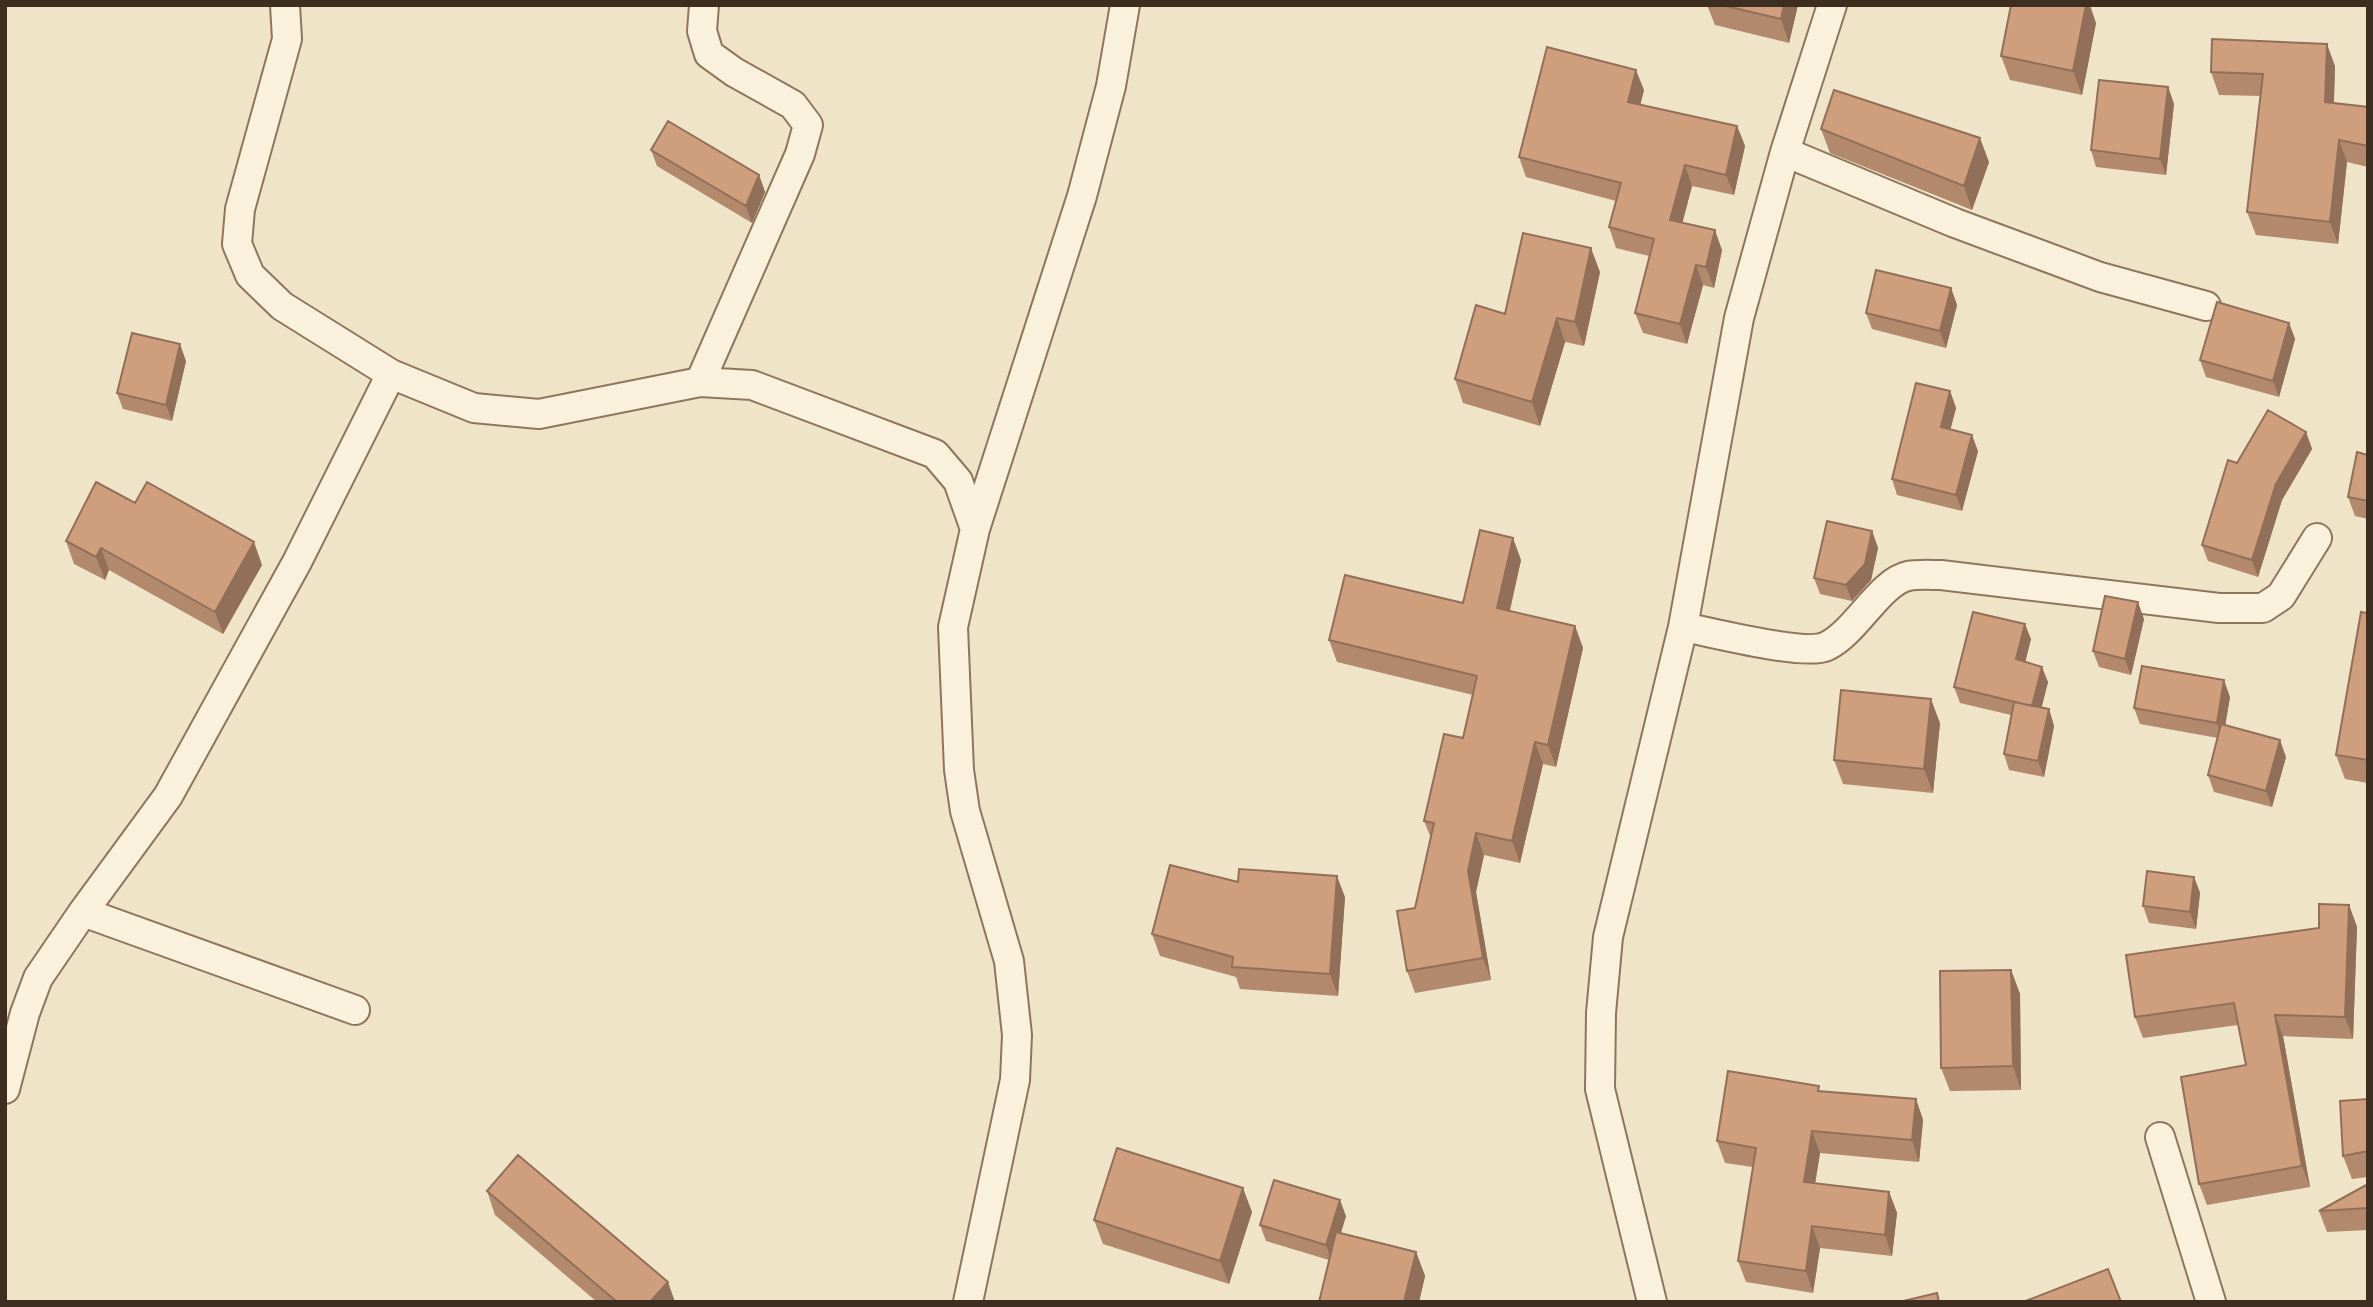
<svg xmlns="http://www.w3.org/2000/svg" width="2373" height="1307" font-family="'Source Serif 4',serif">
  <rect width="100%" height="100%" fill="#f0e4c8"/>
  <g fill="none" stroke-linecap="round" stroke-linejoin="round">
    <g stroke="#8d765c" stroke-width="32">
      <path id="street" d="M 285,5 L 287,39 L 240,209 L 237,244 L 250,275 L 282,306 L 391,374 L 474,408 L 539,414 L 700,382 L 752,385 L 935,454 L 958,481 L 975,529
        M 1785,152 L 1955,223 L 2100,277 L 2206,306
        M 700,382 L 800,154 L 808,125 L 793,105 L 734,72 L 709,54 L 702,31 L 704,5
        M 1683,627 C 1711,632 1806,657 1827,646 C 1856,632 1880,582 1908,576 C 1918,574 1931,575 1941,575 L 2219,608 L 2263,608 L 2281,596 L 2317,538
        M 83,912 L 355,1010
        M 5,1089 L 25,1013 L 38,978 L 83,912 L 168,796 L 297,562 L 391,374
        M 2160,1137 L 2211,1302
        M 968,1302 L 1015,1080 L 1017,1035 L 1009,961 L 965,811 L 959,770 L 953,627 L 975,529 L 1082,196 L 1111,86 L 1125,5
        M 1652,1302 L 1600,1089 L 1601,1013 L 1608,937 L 1683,627 L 1739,318 L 1785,152 L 1832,5"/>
    </g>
    <use href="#street" stroke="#faf1dc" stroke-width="28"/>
  </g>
  <path fill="#b2896c" d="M 1707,5 L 1798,5 L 1789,43 L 1715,25 Z
    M 2096,23 L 2082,95 L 2010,80 L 2001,56 Z
    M 2335,66 L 2334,103 L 2368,107 L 2368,167 L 2347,162 L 2338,244 L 2256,235 L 2247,212 L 2261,96 L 2219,95 L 2211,72 Z
    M 2168,87 L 2174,104 L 2166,175 L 2096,167 L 2091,150 Z
    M 1644,90 L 1640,105 L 1737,126 L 1745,146 L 1734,195 L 1692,186 L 1682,222 L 1722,250 L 1714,288 L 1703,285 L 1687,344 L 1643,333 L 1635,313 L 1649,256 L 1616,248 L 1609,227 L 1616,201 L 1526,177 L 1519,157 Z
    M 1821,129 L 1989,162 L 1972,210 L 1830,153 Z
    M 651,150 L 759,175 L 765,192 L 752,223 L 657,166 Z
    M 1600,272 L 1584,346 L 1565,342 L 1540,426 L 1463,403 L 1455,379 L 1505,314 Z
    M 1951,288 L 1957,305 L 1946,348 L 1872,329 L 1866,313 Z
    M 2289,323 L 2295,339 L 2279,397 L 2206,377 L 2200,360 Z
    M 186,361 L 172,421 L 123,409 L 117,393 Z
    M 1950,391 L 1956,408 L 1950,430 L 1978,451 L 1962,511 L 1897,495 L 1892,479 Z
    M 2306,432 L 2312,449 L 2282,500 L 2258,577 L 2208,561 L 2202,545 L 2237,463 Z
    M 2368,455 L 2368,519 L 2355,516 L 2348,497 Z
    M 135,503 L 262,565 L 223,634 L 109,570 L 105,580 L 74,564 L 66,541 Z
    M 1872,531 L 1878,548 L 1871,580 L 1852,601 L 1820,594 L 1814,578 Z
    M 1521,560 L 1510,611 L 1575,626 L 1583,648 L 1556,767 L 1543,764 L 1520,863 L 1484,855 L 1476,892 L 1491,980 L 1415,993 L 1407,971 L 1415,908 L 1431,838 L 1424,821 L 1463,738 L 1473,695 L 1337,662 L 1329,640 L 1463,603 Z
    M 2368,613 L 2368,783 L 2345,779 L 2336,755 Z
    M 2144,619 L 2131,675 L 2099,667 L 2093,651 Z
    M 2031,639 L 2025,662 L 2048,682 L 2041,708 L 2049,709 L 2054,726 L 2044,777 L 2009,770 L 2004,754 L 2011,715 L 1960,703 L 1954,687 Z
    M 2230,697 L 2225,725 L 2286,757 L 2272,807 L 2214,792 L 2208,775 L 2218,738 L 2140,724 L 2134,708 Z
    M 1940,723 L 1933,793 L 1843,784 L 1834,760 Z
    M 2194,877 L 2200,893 L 2196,929 L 2149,923 L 2143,906 Z
    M 1238,882 L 1345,897 L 1338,996 L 1240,989 L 1236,977 L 1160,956 L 1152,934 Z
    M 2349,905 L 2357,927 L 2353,1039 L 2283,1036 L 2310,1187 L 2207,1205 L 2199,1184 L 2246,1065 L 2238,1025 L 2143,1038 L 2135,1017 L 2319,928 Z
    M 2011,970 L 2020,994 L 2021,1090 L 1950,1091 L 1941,1068 Z
    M 1821,1091 L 1916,1099 L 1923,1120 L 1919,1162 L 1820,1153 L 1815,1183 L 1889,1192 L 1897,1213 L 1892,1256 L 1820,1248 L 1813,1293 L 1746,1282 L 1738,1261 L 1753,1167 L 1725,1163 L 1717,1141 Z
    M 2368,1099 L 2368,1177 L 2352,1179 L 2343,1156 Z
    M 2368,1184 L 2368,1230 L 2327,1232 L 2319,1211 Z
    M 487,1191 L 675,1302 L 597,1302 L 495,1215 Z
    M 1252,1212 L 1229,1284 L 1103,1244 L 1094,1220 Z
    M 1346,1216 L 1341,1233 L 1416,1252 L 1425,1276 L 1419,1302 L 1319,1302 L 1329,1260 L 1266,1241 L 1260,1225 Z"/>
  <path fill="#916f58" d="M 1784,5 L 1798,5 L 1789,43 L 1781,19 Z
    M 2086,5 L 2090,5 L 2096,23 L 2082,95 L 2073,71 Z
    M 2327,44 L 2335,66 L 2333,124 L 2325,102 Z
    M 1636,70 L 1644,90 L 1636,122 L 1628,102 Z
    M 2168,87 L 2174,104 L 2166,175 L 2160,159 Z
    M 1737,126 L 1745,146 L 1734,195 L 1726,175 Z
    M 1980,138 L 1989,162 L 1972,210 L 1964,186 Z
    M 2339,140 L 2347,162 L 2338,244 L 2330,222 Z
    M 1685,165 L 1692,186 L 1678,240 L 1670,220 Z
    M 759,175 L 765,192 L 752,223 L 746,206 Z
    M 1715,230 L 1722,250 L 1714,288 L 1706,267 Z
    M 1591,248 L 1600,272 L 1584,346 L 1575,322 Z
    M 1696,265 L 1703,285 L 1687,344 L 1680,324 Z
    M 1951,288 L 1957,305 L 1946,348 L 1940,331 Z
    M 1557,318 L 1565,342 L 1540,426 L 1532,402 Z
    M 2289,323 L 2295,339 L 2279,397 L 2273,381 Z
    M 180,344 L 186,361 L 172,421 L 166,405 Z
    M 1950,391 L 1956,408 L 1947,443 L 1941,427 Z
    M 2306,432 L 2312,449 L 2282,500 L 2258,577 L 2252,560 L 2276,484 Z
    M 1972,435 L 1978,451 L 1962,511 L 1956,495 Z
    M 1872,531 L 1878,548 L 1871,580 L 1852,601 L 1846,585 Z
    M 1513,538 L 1521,560 L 1505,630 L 1497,608 Z
    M 254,542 L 262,565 L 223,634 L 215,612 Z
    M 101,548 L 109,570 L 105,580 L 96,557 Z
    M 2138,602 L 2144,619 L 2131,675 L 2125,659 Z
    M 2025,624 L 2031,639 L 2022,675 L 2016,659 Z
    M 1575,626 L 1583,648 L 1556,767 L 1548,745 Z
    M 2042,667 L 2048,682 L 2038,722 L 2032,707 Z
    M 2224,680 L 2230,697 L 2223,739 L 2217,723 Z
    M 1931,699 L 1940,723 L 1933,793 L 1924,769 Z
    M 2049,709 L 2054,726 L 2044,777 L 2038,761 Z
    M 2280,740 L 2286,757 L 2272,807 L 2266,791 Z
    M 1535,742 L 1543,764 L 1520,863 L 1512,841 Z
    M 1476,833 L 1484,855 L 1476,892 L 1491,980 L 1483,958 L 1468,871 Z
    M 1337,876 L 1345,897 L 1338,996 L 1330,974 Z
    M 2194,877 L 2200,893 L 2196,929 L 2190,912 Z
    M 2349,905 L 2357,927 L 2353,1039 L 2345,1017 Z
    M 2011,970 L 2020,994 L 2021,1090 L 2013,1066 Z
    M 2275,1015 L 2283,1036 L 2310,1187 L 2302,1166 Z
    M 1916,1099 L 1923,1120 L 1919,1162 L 1912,1140 Z
    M 1812,1131 L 1820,1153 L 1812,1203 L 1804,1182 Z
    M 1243,1188 L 1252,1212 L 1229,1284 L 1220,1261 Z
    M 1889,1192 L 1897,1213 L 1892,1256 L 1885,1235 Z
    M 1340,1200 L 1346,1216 L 1332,1261 L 1326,1245 Z
    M 1812,1226 L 1820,1248 L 1813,1293 L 1806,1271 Z
    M 1416,1252 L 1425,1276 L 1419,1302 L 1404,1302 Z
    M 668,1282 L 675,1302 L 650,1302 Z"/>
  <path fill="#cf9f7d" stroke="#916f58" stroke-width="2" d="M 1722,5 L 1784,5 L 1781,19 Z
    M 2011,5 L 2086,5 L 2073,71 L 2001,56 Z
    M 2212,39 L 2327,44 L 2325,102 L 2368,107 L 2368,146 L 2339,140 L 2330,222 L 2247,212 L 2263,74 L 2211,72 Z
    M 1547,47 L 1636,70 L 1628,102 L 1737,126 L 1726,175 L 1685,165 L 1670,220 L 1715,230 L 1706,267 L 1696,265 L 1680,324 L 1635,313 L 1654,239 L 1609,227 L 1621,183 L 1519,157 Z
    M 2099,80 L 2168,87 L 2160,159 L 2091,150 Z
    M 1834,90 L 1980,138 L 1964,186 L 1821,129 Z
    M 668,121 L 759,175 L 746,206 L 651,150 Z
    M 1523,233 L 1591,248 L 1575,322 L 1557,318 L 1532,402 L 1455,379 L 1476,305 L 1505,314 Z
    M 1876,270 L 1951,288 L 1940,331 L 1866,313 Z
    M 2217,302 L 2289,323 L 2273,381 L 2200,360 Z
    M 132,333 L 180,344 L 166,405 L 117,393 Z
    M 1916,383 L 1950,391 L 1941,427 L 1972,435 L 1956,495 L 1892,479 Z
    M 2268,410 L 2306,432 L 2276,484 L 2252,560 L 2202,545 L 2228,460 L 2237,463 Z
    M 2357,452 L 2368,455 L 2368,501 L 2348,497 Z
    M 96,482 L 135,503 L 147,482 L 254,542 L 215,612 L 101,548 L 96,557 L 66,541 Z
    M 1827,521 L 1872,531 L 1865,564 L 1846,585 L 1814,578 Z
    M 1480,530 L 1513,538 L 1497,608 L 1575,626 L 1548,745 L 1535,742 L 1512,841 L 1476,833 L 1468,871 L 1483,958 L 1407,971 L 1397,911 L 1415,908 L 1434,823 L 1424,821 L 1444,734 L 1463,738 L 1477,676 L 1329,640 L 1345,575 L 1463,603 Z
    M 2105,596 L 2138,602 L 2125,659 L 2093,651 Z
    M 1973,612 L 2025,624 L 2016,659 L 2042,667 L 2032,706 L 1954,687 Z
    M 2361,612 L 2368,613 L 2368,760 L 2336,755 Z
    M 2142,666 L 2224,680 L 2217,723 L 2134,708 Z
    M 1841,690 L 1931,699 L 1924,769 L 1834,760 Z
    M 2014,702 L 2049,709 L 2038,761 L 2004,754 Z
    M 2221,724 L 2280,740 L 2266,791 L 2208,775 Z
    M 1170,865 L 1238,882 L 1239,869 L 1337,876 L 1330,974 L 1232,967 L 1233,957 L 1152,934 Z
    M 2147,871 L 2194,877 L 2190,912 L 2143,906 Z
    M 2319,904 L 2349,905 L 2345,1017 L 2275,1015 L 2302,1166 L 2199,1184 L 2181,1077 L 2246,1065 L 2234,1003 L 2135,1017 L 2126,955 L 2319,928 Z
    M 2011,970 L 2013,1066 L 1941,1068 L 1940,971 Z
    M 1728,1071 L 1819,1086 L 1818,1091 L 1916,1099 L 1912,1140 L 1812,1131 L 1804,1182 L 1889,1192 L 1885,1235 L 1812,1226 L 1806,1271 L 1738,1261 L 1756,1148 L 1717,1141 Z
    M 2368,1099 L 2368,1151 L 2343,1156 L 2340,1101 Z
    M 1117,1148 L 1243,1188 L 1220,1261 L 1094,1220 Z
    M 518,1155 L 668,1282 L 650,1302 L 617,1302 L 487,1191 Z
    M 1274,1180 L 1340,1200 L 1326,1245 L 1260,1225 Z
    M 2368,1184 L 2368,1208 L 2319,1211 Z
    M 1336,1232 L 1416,1252 L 1404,1302 L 1319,1302 Z
    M 2108,1269 L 2121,1302 L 2023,1302 Z
    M 1937,1293 L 1939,1302 L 1899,1302 Z"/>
  <rect width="2373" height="1307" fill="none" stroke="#3d2e20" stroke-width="14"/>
</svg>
